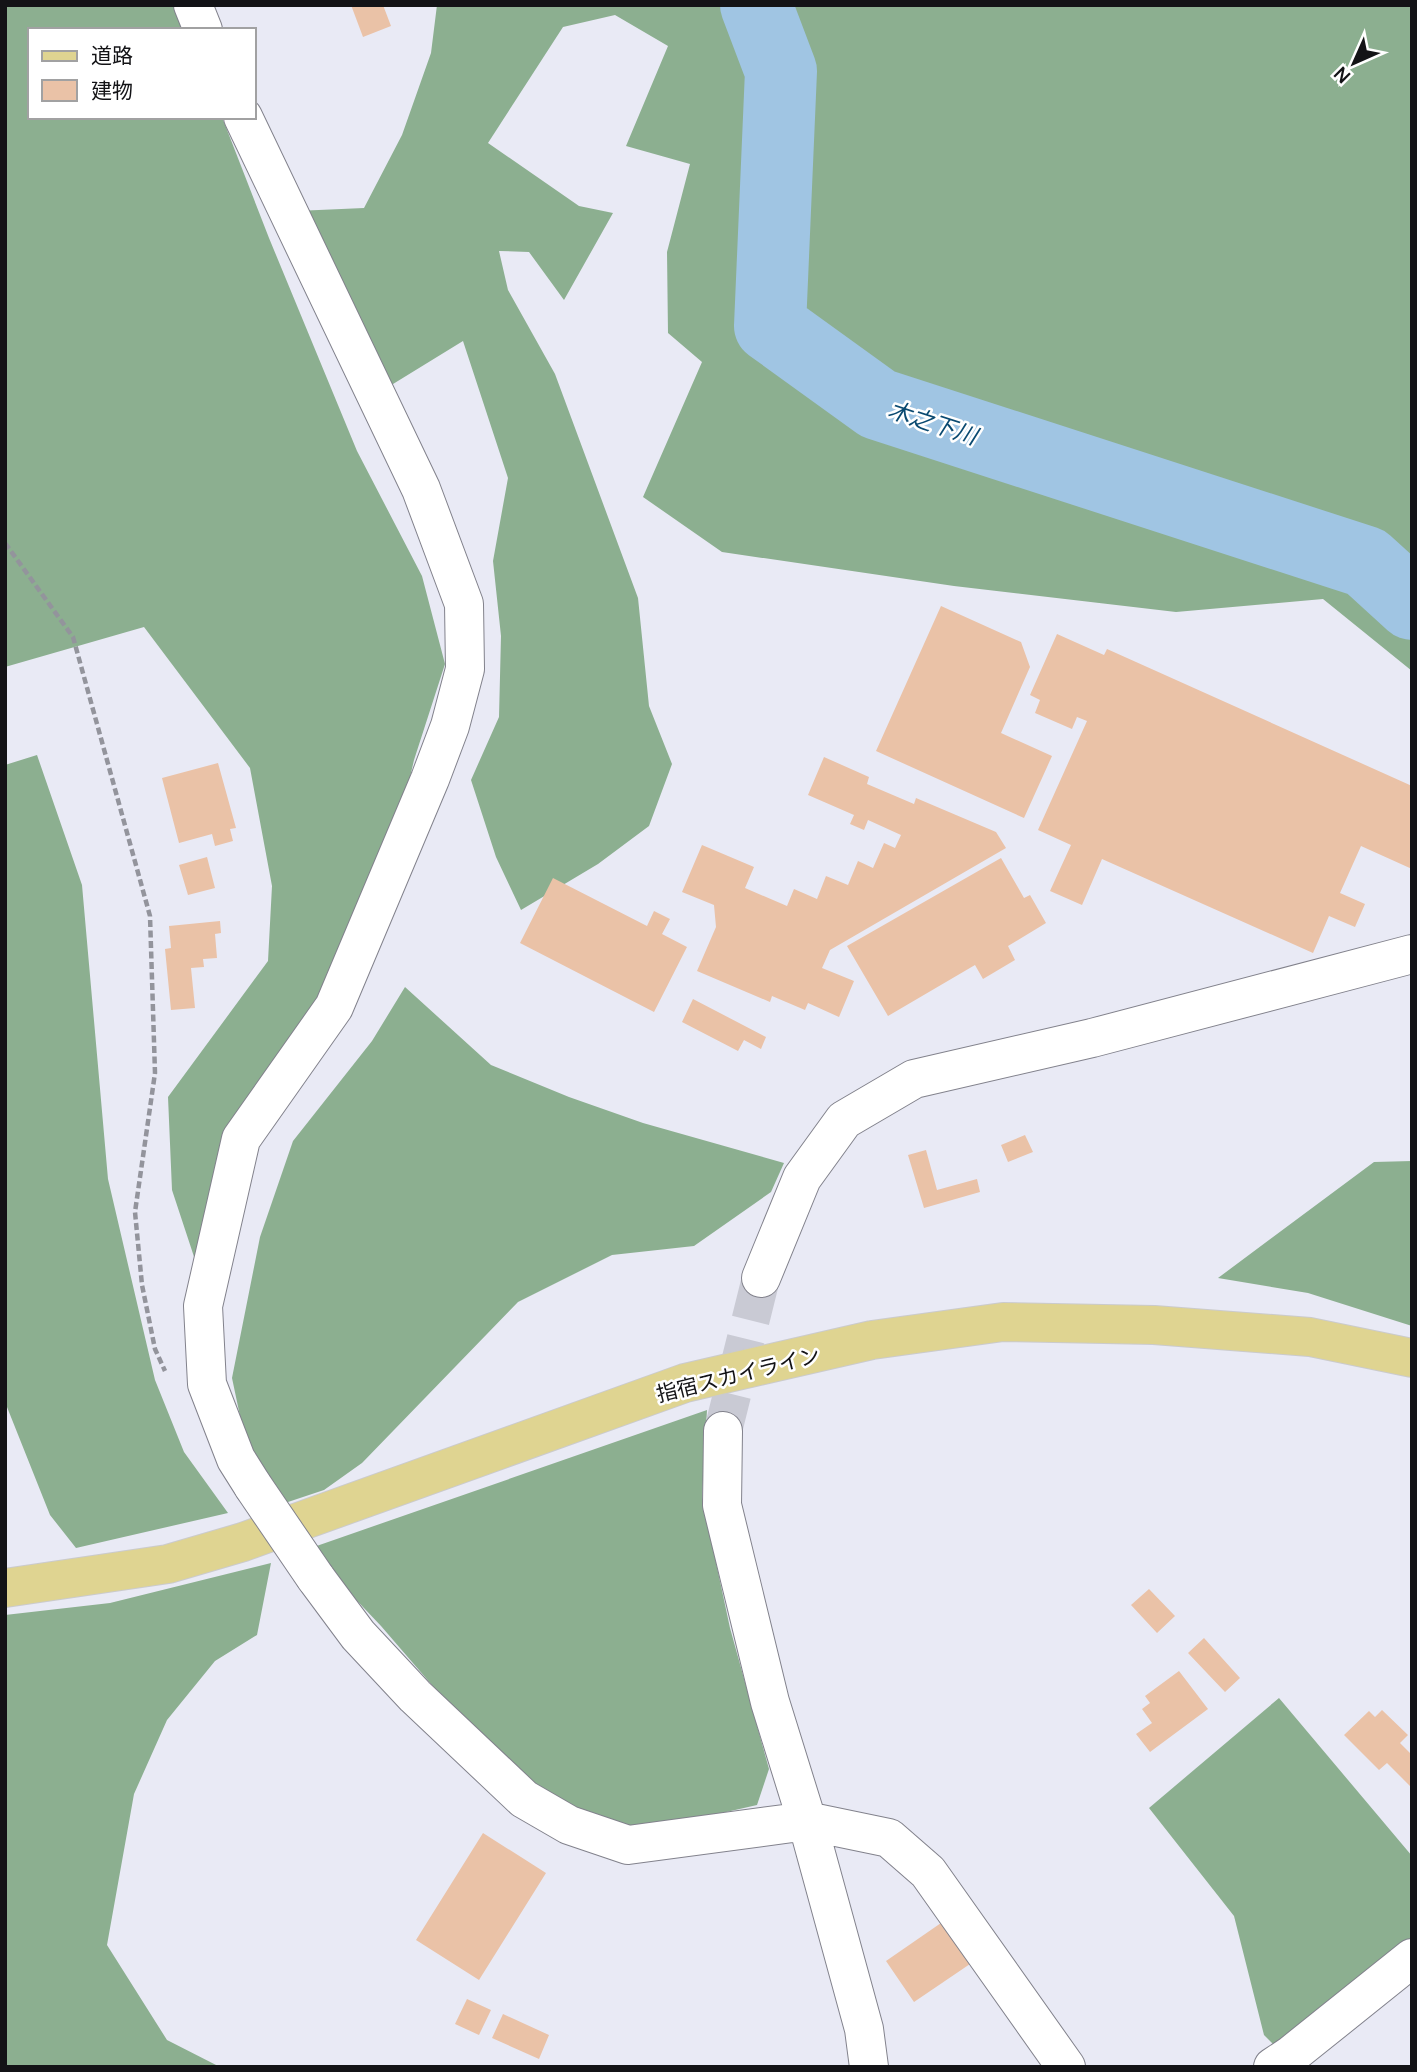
<svg xmlns="http://www.w3.org/2000/svg" width="1417" height="2072" font-family="Manrope,'Noto Sans JP',sans-serif">
  <rect width="100%" height="100%" fill="#e9eaf5"/>
  <path fill="#8caf90" d="M 5,5 L 178,5 L 188,30 L 30,30 L 30,117 L 222,117 L 269,238 L 357,451 L 422,576 L 445,664 L 414,760 L 389,868 L 336,1001 L 226,1154 L 204,1287 L 172,1190 L 168,1097 L 268,961 L 272,886 L 250,768 L 144,627 L 5,667 Z
    M 437,5 L 1412,5 L 1412,671 L 1323,599 L 1176,612 L 954,586 L 722,552 L 643,497 L 702,362 L 668,333 L 667,252 L 690,164 L 626,146 L 668,46 L 615,15 L 563,27 L 488,143 L 579,206 L 613,213 L 564,300 L 529,252 L 499,251 L 508,290 L 555,374 L 638,598 L 649,706 L 672,764 L 649,826 L 598,864 L 521,910 L 496,857 L 471,780 L 499,717 L 501,636 L 493,561 L 508,478 L 463,341 L 380,392 L 296,211 L 364,208 L 402,135 L 431,53 Z
    M 37,755 L 82,885 L 108,1179 L 155,1380 L 184,1452 L 228,1513 L 76,1548 L 50,1515 L 5,1402 L 5,765 Z
    M 405,987 L 491,1065 L 569,1097 L 643,1123 L 784,1163 L 771,1192 L 694,1246 L 612,1255 L 518,1302 L 362,1463 L 324,1490 L 279,1505 L 248,1454 L 232,1378 L 260,1237 L 293,1141 L 372,1041 Z
    M 1412,1161 L 1412,1326 L 1308,1293 L 1218,1278 L 1374,1162 Z
    M 707,1410 L 702,1497 L 730,1628 L 769,1769 L 757,1805 L 621,1836 L 534,1789 L 450,1706 L 381,1626 L 308,1549 Z
    M 271,1563 L 257,1635 L 215,1661 L 167,1720 L 134,1794 L 107,1945 L 167,2040 L 220,2067 L 5,2067 L 5,1615 L 110,1603 Z
    M 1279,1698 L 1412,1856 L 1412,1963 L 1287,2058 L 1264,2035 L 1234,1916 L 1149,1808 Z"/>
  <g fill="none" stroke-linecap="round" stroke-linejoin="round">
    <path stroke="#a0c5e3" stroke-width="72" d="M 756,5 L 781,71 L 770,326 L 878,404 L 1366,562 L 1412,604"/>
  </g>
  <path fill="#eac2a7" d="M 351,5 L 383,5 L 391,26 L 363,37 Z
    M 941,606 L 1021,642 L 1030,667 L 1001,733 L 1052,756 L 1024,818 L 876,751 Z
    M 1057,634 L 1104,655 L 1107,649 L 1412,786 L 1412,869 L 1361,846 L 1340,893 L 1365,904 L 1355,927 L 1329,916 L 1313,953 L 1102,859 L 1082,905 L 1050,891 L 1071,845 L 1038,830 L 1087,721 L 1077,717 L 1072,729 L 1035,713 L 1040,700 L 1030,695 Z
    M 824,757 L 869,777 L 867,784 L 914,804 L 916,798 L 996,832 L 1006,848 L 830,950 L 822,968 L 854,981 L 839,1017 L 808,1003 L 805,1010 L 772,996 L 770,1002 L 697,971 L 716,927 L 714,905 L 682,892 L 702,845 L 754,867 L 745,888 L 787,906 L 794,889 L 817,899 L 826,876 L 848,885 L 858,861 L 873,868 L 884,843 L 895,848 L 901,835 L 868,820 L 864,830 L 850,824 L 854,815 L 808,795 Z
    M 218,763 L 236,828 L 230,829 L 233,841 L 215,846 L 212,834 L 179,843 L 162,778 Z
    M 207,857 L 215,888 L 188,895 L 179,865 Z
    M 1001,858 L 1024,898 L 1030,895 L 1046,923 L 1008,946 L 1015,960 L 983,979 L 975,965 L 888,1016 L 847,946 Z
    M 553,878 L 647,926 L 654,911 L 670,919 L 662,934 L 687,947 L 654,1012 L 520,943 Z
    M 220,921 L 221,933 L 215,934 L 217,958 L 203,959 L 204,967 L 191,968 L 195,1008 L 171,1010 L 165,949 L 171,948 L 169,926 Z
    M 693,999 L 766,1037 L 761,1049 L 744,1040 L 738,1051 L 682,1022 Z
    M 1025,1135 L 1033,1152 L 1008,1162 L 1001,1145 Z
    M 926,1150 L 937,1190 L 977,1179 L 980,1192 L 924,1208 L 908,1155 Z
    M 1149,1589 L 1175,1616 L 1157,1633 L 1131,1605 Z
    M 1204,1638 L 1240,1678 L 1225,1692 L 1188,1653 Z
    M 1179,1671 L 1208,1709 L 1150,1752 L 1136,1734 L 1152,1723 L 1142,1709 L 1150,1703 L 1145,1696 Z
    M 1382,1710 L 1408,1735 L 1400,1743 L 1412,1755 L 1412,1788 L 1387,1763 L 1379,1770 L 1344,1735 L 1369,1711 L 1375,1717 Z
    M 483,1833 L 546,1873 L 479,1980 L 416,1940 Z
    M 941,1923 L 970,1964 L 914,2002 L 886,1961 Z
    M 467,1999 L 491,2010 L 479,2035 L 455,2024 Z
    M 503,2014 L 549,2035 L 539,2059 L 492,2038 Z"/>
  <g fill="none" stroke-linecap="round" stroke-linejoin="round">
    <path stroke="#c9cad4" stroke-width="38" stroke-dasharray="38 19" stroke-linecap="butt" d="M 723,1431 L 761,1278"/>
    <g stroke="#82828c" stroke-width="40">
      <path id="minor" d="M 193,5 L 203,30
        M 243,117 L 421,489 L 464,604 L 465,669 L 450,726 L 430,779 L 334,1007 L 241,1139 L 203,1306 L 207,1384 L 236,1459 L 253,1486
        M 761,1278 L 802,1178 L 844,1120 L 914,1079 L 1092,1038 L 1412,954
        M 723,1431 L 722,1505 L 770,1702 L 807,1821 L 864,2029 L 869,2067
        M 315,1577 L 358,1635 L 415,1696 L 524,1799 L 569,1825 L 628,1845 L 807,1821 L 889,1838 L 928,1872 L 1066,2067
        M 1273,2067 L 1291,2055 L 1412,1958"/>
    </g>
    <g stroke="#cbcbcc" stroke-width="40">
      <path id="major" d="M 5,1588 L 168,1564 L 243,1542 L 685,1383 L 872,1340 L 1003,1322 L 1154,1325 L 1310,1337 L 1412,1358"/>
    </g>
    <path stroke="#93949c" stroke-width="4.5" stroke-dasharray="7 3.5" stroke-linecap="butt" d="M 5,543 L 73,637 L 150,916 L 155,1073 L 135,1212 L 142,1285 L 155,1349 L 165,1371"/>
    <use href="#minor" stroke="#fff" stroke-width="38"/>
    <use href="#major" stroke="#dfd491" stroke-width="38"/>
    <g stroke="#82828c" stroke-width="40" stroke-linecap="butt">
      <path id="minor-bridge" d="M 253,1486 L 315,1577"/>
    </g>
    <use href="#minor-bridge" stroke="#fff" stroke-width="38"/>
  </g>
  <g text-anchor="middle" dominant-baseline="central" stroke-width="5" stroke-linejoin="round" paint-order="stroke">
    <g font-size="21" fill="#131316" stroke="#fff">
      <text transform="translate(738 1374) rotate(-14)">指宿スカイライン</text>
    </g>
    <g font-size="23" font-style="italic" fill="#0a4a71" stroke="#fff">
      <text transform="translate(933 422) rotate(18)">木之下川</text>
    </g>
  </g>
  <rect width="1417" height="2072" fill="none" stroke="#131316" stroke-width="14"/>
  <rect x="28" y="28" width="228" height="91" fill="#ffffff" stroke="#a1a1a2" stroke-width="2"/>
  <rect x="42" y="51" width="35" height="10" fill="#dfd491" stroke="#a1a1a2" stroke-width="2"/>
  <text x="91" y="63" font-size="21" fill="#131316">道路</text>
  <rect x="42" y="80" width="35" height="21" fill="#eac2a7" stroke="#a1a1a2" stroke-width="2"/>
  <text x="91" y="98" font-size="21" fill="#131316">建物</text>
  <g transform="translate(1354 63) rotate(225)" stroke="#ffffff" stroke-width="5" paint-order="stroke">
  <path d="M0-5L12 26L0 18L-12 26Z" fill="#131316"/>
  <text y="-10" font-size="19" font-weight="bold" text-anchor="middle" fill="#131316">N</text>
  </g>
</svg>
